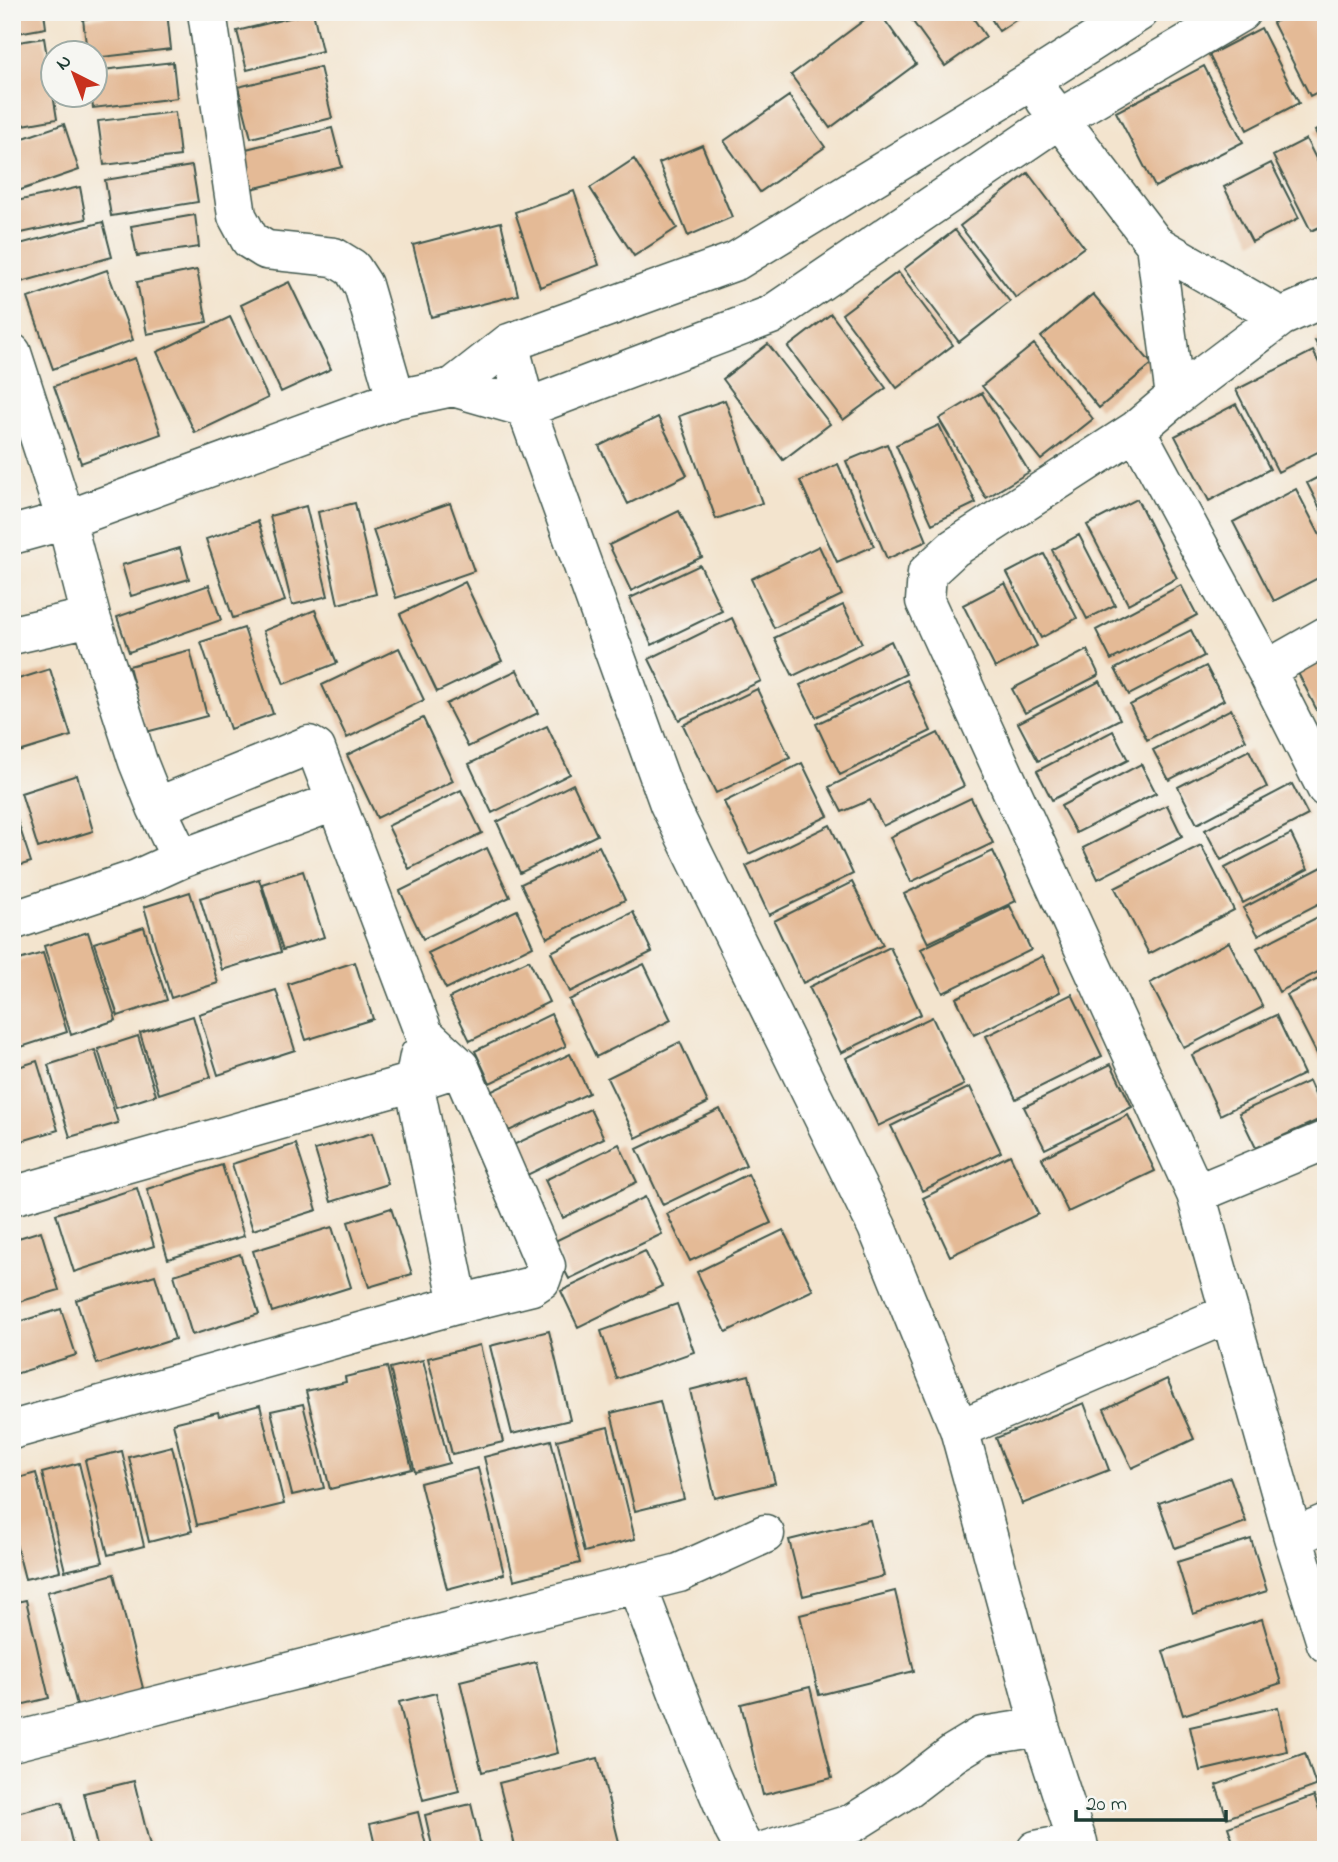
<svg xmlns="http://www.w3.org/2000/svg" width="1338" height="1862" font-family="'Indie Flower',sans-serif">
  <rect width="100%" height="100%" fill="#f6f6f2"/>
  <filter id="ink" filterUnits="userSpaceOnUse"><feTurbulence type="fractalNoise" baseFrequency=".0143" numOctaves="2"/><feDisplacementMap in="SourceGraphic" scale="14" xChannelSelector="R" yChannelSelector="G"/><feConvolveMatrix kernelMatrix="1 2 1 2 8 2 1 2 1" color-interpolation-filters="sRGB"/></filter>
  <filter id="wash" filterUnits="userSpaceOnUse"><feTurbulence type="fractalNoise" baseFrequency=".00686" numOctaves="4" result="noise"/><feDisplacementMap in="SourceGraphic" scale="28" xChannelSelector="R" yChannelSelector="G"/><feGaussianBlur stdDeviation="1.57" result="paint"/><feColorMatrix in="noise" values="0 0 0 0 0 0 0 0 0 0 0 0 0 0 0 0 0 1.4 0 .05"/><feComposite in="paint" operator="in"/></filter>
  <g filter="url(#wash)">
    <rect width="100%" height="100%" fill="#f3e4ce"/>
    <g id="blocks">
      <path fill="#e4ba96" d="M 12,12 L 44,12 L 46,28 L 12,34 Z
        M 144,12 L 167,12 L 171,49 L 94,58 L 94,52 L 87,52 L 83,19 Z
        M 235,12 L 270,12 L 270,13 L 237,21 Z
        M 313,12 L 322,51 L 247,70 L 237,31 Z
        M 875,12 L 879,12 L 916,64 L 830,128 L 791,75 Z
        M 906,12 L 969,12 L 986,37 L 945,66 Z
        M 987,12 L 1028,12 L 999,31 Z
        M 1292,12 L 1326,12 L 1326,88 L 1310,96 L 1273,23 Z
        M 1261,28 L 1299,103 L 1247,130 L 1209,55 Z
        M 44,38 L 57,119 L 12,127 L 12,43 Z
        M 173,62 L 177,98 L 93,108 L 91,94 L 94,94 L 94,71 Z
        M 1204,66 L 1243,142 L 1155,187 L 1116,112 Z
        M 320,67 L 332,118 L 251,138 L 238,87 Z
        M 789,96 L 825,147 L 760,192 L 724,141 Z
        M 175,112 L 180,156 L 104,165 L 98,121 Z
        M 64,124 L 79,170 L 12,193 L 12,142 Z
        M 1326,125 L 1326,152 L 1315,131 Z
        M 332,128 L 342,167 L 247,190 L 238,151 Z
        M 1306,139 L 1326,178 L 1326,224 L 1311,231 L 1273,156 Z
        M 702,145 L 732,217 L 688,236 L 659,163 Z
        M 634,159 L 677,228 L 634,256 L 590,188 Z
        M 1271,163 L 1299,218 L 1252,242 L 1224,187 Z
        M 192,166 L 198,202 L 111,216 L 105,180 Z
        M 1028,173 L 1084,247 L 1016,298 L 960,226 Z
        M 80,187 L 86,219 L 12,235 L 12,202 Z
        M 574,191 L 599,265 L 540,287 L 515,212 Z
        M 195,215 L 199,247 L 137,256 L 131,226 Z
        M 103,222 L 112,257 L 14,284 L 12,276 L 12,246 Z
        M 501,222 L 518,295 L 431,317 L 413,245 Z
        M 955,230 L 1010,302 L 959,342 L 904,269 Z
        M 107,270 L 133,340 L 53,369 L 28,298 Z
        M 197,270 L 207,322 L 147,334 L 137,282 Z
        M 898,272 L 953,345 L 897,388 L 842,314 Z
        M 289,282 L 331,369 L 281,392 L 241,305 Z
        M 1093,294 L 1152,364 L 1099,408 L 1041,337 Z
        M 831,314 L 886,388 L 843,420 L 788,347 Z
        M 230,317 L 268,398 L 195,433 L 157,352 Z
        M 1326,335 L 1326,362 L 1315,341 Z
        M 768,344 L 830,424 L 783,460 L 723,379 Z
        M 1034,344 L 1093,419 L 1041,460 L 982,386 Z
        M 1313,351 L 1326,377 L 1326,448 L 1278,472 L 1236,390 Z
        M 135,358 L 161,434 L 81,463 L 54,386 Z
        M 982,393 L 1029,472 L 986,498 L 939,419 Z
        M 725,400 L 762,503 L 716,519 L 679,416 Z
        M 1236,404 L 1270,469 L 1209,501 L 1175,436 Z
        M 658,417 L 687,475 L 628,504 L 599,446 Z
        M 939,425 L 976,503 L 932,524 L 896,445 Z
        M 887,444 L 927,541 L 887,559 L 846,461 Z
        M 838,464 L 874,546 L 837,562 L 800,481 Z
        M 1326,473 L 1326,520 L 1307,483 Z
        M 1296,489 L 1326,547 L 1326,574 L 1274,601 L 1233,522 Z
        M 1137,499 L 1177,578 L 1128,604 L 1087,525 Z
        M 355,503 L 376,594 L 338,604 L 318,512 Z
        M 450,503 L 474,571 L 396,598 L 373,530 Z
        M 306,506 L 328,596 L 292,605 L 270,516 Z
        M 679,511 L 702,557 L 631,591 L 609,545 Z
        M 258,521 L 285,601 L 233,618 L 206,539 Z
        M 1079,535 L 1115,605 L 1087,619 L 1052,550 Z
        M 819,546 L 842,595 L 774,628 L 751,579 Z
        M 180,548 L 189,579 L 131,596 L 122,565 Z
        M 1044,554 L 1077,618 L 1041,638 L 1007,573 Z
        M 700,565 L 722,611 L 652,645 L 630,598 Z
        M 465,582 L 502,661 L 437,692 L 400,614 Z
        M 1005,583 L 1037,646 L 995,668 L 963,605 Z
        M 209,585 L 221,620 L 129,652 L 117,617 Z
        M 1181,585 L 1197,615 L 1111,660 L 1096,630 Z
        M 843,605 L 862,643 L 793,676 L 774,638 Z
        M 315,610 L 337,663 L 284,684 L 263,631 Z
        M 732,618 L 761,681 L 679,720 L 649,659 Z
        M 244,628 L 273,714 L 230,729 L 201,642 Z
        M 1191,630 L 1204,656 L 1129,695 L 1115,669 Z
        M 891,641 L 906,674 L 816,717 L 800,685 Z
        M 399,648 L 424,700 L 347,738 L 322,685 Z
        M 190,650 L 207,716 L 146,732 L 129,666 Z
        M 1087,650 L 1099,675 L 1025,713 L 1012,689 Z
        M 1326,653 L 1326,728 L 1296,669 Z
        M 1206,666 L 1224,700 L 1147,740 L 1130,705 Z
        M 50,669 L 71,736 L 19,752 L 12,729 L 12,681 Z
        M 517,670 L 538,713 L 468,747 L 446,704 Z
        M 907,680 L 931,731 L 840,775 L 816,724 Z
        M 1100,681 L 1120,719 L 1038,761 L 1018,723 Z
        M 757,689 L 790,758 L 716,793 L 683,725 Z
        M 1231,709 L 1246,740 L 1169,780 L 1153,750 Z
        M 423,718 L 453,781 L 377,818 L 347,755 Z
        M 547,726 L 570,774 L 492,813 L 469,764 Z
        M 1113,731 L 1128,760 L 1052,800 L 1037,771 Z
        M 938,733 L 964,786 L 883,826 L 870,800 L 842,812 L 829,787 Z
        M 1249,750 L 1267,787 L 1197,824 L 1178,787 Z
        M 802,763 L 828,816 L 749,854 L 724,802 Z
        M 1141,764 L 1156,793 L 1076,833 L 1061,806 Z
        M 77,775 L 93,831 L 38,848 L 21,793 Z
        M 573,784 L 597,835 L 520,873 L 497,822 Z
        M 1292,784 L 1308,815 L 1221,860 L 1205,830 Z
        M 461,790 L 482,833 L 409,869 L 388,826 Z
        M 971,798 L 993,843 L 911,882 L 890,837 Z
        M 12,804 L 31,862 L 12,868 Z
        M 1167,805 L 1182,836 L 1098,879 L 1083,848 Z
        M 830,825 L 853,874 L 769,915 L 746,866 Z
        M 1291,834 L 1308,869 L 1243,903 L 1225,868 Z
        M 1201,845 L 1234,910 L 1149,954 L 1115,888 Z
        M 599,846 L 625,900 L 547,938 L 521,884 Z
        M 487,848 L 510,897 L 423,939 L 400,891 Z
        M 993,851 L 1016,901 L 928,943 L 904,894 Z
        M 1326,865 L 1326,900 L 1258,935 L 1243,908 Z
        M 303,871 L 324,937 L 283,950 L 262,884 Z
        M 259,879 L 281,952 L 222,970 L 200,898 Z
        M 852,882 L 883,945 L 803,983 L 774,921 Z
        M 190,892 L 218,983 L 171,998 L 144,907 Z
        M 1010,906 L 1031,950 L 943,993 L 921,949 Z
        M 517,910 L 533,946 L 446,989 L 428,953 Z
        M 633,912 L 652,952 L 570,992 L 551,952 Z
        M 1326,913 L 1326,968 L 1279,992 L 1257,948 Z
        M 144,927 L 167,1000 L 118,1016 L 94,943 Z
        M 88,932 L 116,1020 L 71,1035 L 44,946 Z
        M 1229,942 L 1263,1007 L 1184,1048 L 1150,983 Z
        M 890,947 L 921,1014 L 841,1053 L 809,987 Z
        M 43,953 L 67,1032 L 15,1049 L 12,1039 L 12,962 Z
        M 1043,956 L 1060,992 L 974,1035 L 956,998 Z
        M 529,960 L 549,1002 L 470,1041 L 449,998 Z
        M 355,962 L 373,1019 L 306,1040 L 288,984 Z
        M 644,964 L 671,1020 L 596,1057 L 569,1000 Z
        M 1326,975 L 1326,1057 L 1320,1060 L 1287,995 Z
        M 276,990 L 295,1050 L 218,1075 L 199,1014 Z
        M 1072,994 L 1102,1056 L 1016,1099 L 986,1036 Z
        M 551,1014 L 566,1046 L 490,1083 L 475,1051 Z
        M 1276,1015 L 1304,1074 L 1220,1115 L 1192,1055 Z
        M 193,1016 L 211,1077 L 159,1094 L 140,1033 Z
        M 932,1017 L 964,1085 L 878,1126 L 846,1058 Z
        M 138,1036 L 156,1095 L 116,1108 L 98,1049 Z
        M 680,1042 L 708,1103 L 636,1138 L 607,1078 Z
        M 95,1050 L 118,1123 L 70,1137 L 48,1065 Z
        M 570,1054 L 589,1093 L 509,1131 L 490,1092 Z
        M 37,1061 L 58,1130 L 12,1144 L 12,1069 Z
        M 1111,1064 L 1132,1107 L 1045,1149 L 1024,1107 Z
        M 1309,1081 L 1325,1117 L 1256,1148 L 1239,1113 Z
        M 970,1087 L 1001,1152 L 922,1191 L 891,1126 Z
        M 590,1109 L 604,1138 L 525,1176 L 511,1146 Z
        M 720,1109 L 746,1165 L 663,1205 L 637,1149 Z
        M 1128,1115 L 1155,1171 L 1068,1212 L 1042,1158 Z
        M 372,1133 L 388,1184 L 331,1202 L 315,1150 Z
        M 296,1144 L 317,1210 L 253,1230 L 232,1164 Z
        M 619,1144 L 637,1182 L 563,1218 L 545,1180 Z
        M 1010,1155 L 1038,1214 L 950,1256 L 923,1198 Z
        M 222,1165 L 244,1236 L 168,1259 L 147,1189 Z
        M 748,1174 L 771,1223 L 690,1261 L 667,1214 Z
        M 137,1188 L 154,1246 L 74,1272 L 56,1214 Z
        M 645,1197 L 662,1234 L 569,1279 L 551,1243 Z
        M 391,1208 L 412,1274 L 369,1287 L 348,1222 Z
        M 332,1227 L 351,1287 L 272,1312 L 253,1251 Z
        M 783,1230 L 813,1290 L 726,1332 L 697,1272 Z
        M 41,1231 L 59,1290 L 12,1304 L 12,1240 Z
        M 645,1251 L 662,1286 L 578,1327 L 561,1291 Z
        M 240,1254 L 259,1314 L 192,1335 L 174,1275 Z
        M 155,1275 L 175,1339 L 97,1364 L 76,1300 Z
        M 677,1304 L 694,1352 L 617,1379 L 601,1331 Z
        M 61,1309 L 76,1355 L 12,1375 L 12,1324 Z
        M 549,1331 L 570,1420 L 512,1434 L 490,1346 Z
        M 480,1345 L 503,1442 L 452,1454 L 428,1358 Z
        M 423,1360 L 449,1463 L 415,1472 L 390,1368 Z
        M 387,1367 L 412,1469 L 330,1489 L 306,1391 L 346,1382 L 345,1377 Z
        M 749,1375 L 775,1483 L 715,1498 L 690,1390 Z
        M 1167,1379 L 1194,1439 L 1132,1468 L 1104,1409 Z
        M 660,1401 L 684,1499 L 635,1511 L 611,1413 Z
        M 1084,1403 L 1109,1470 L 1022,1504 L 996,1438 Z
        M 303,1404 L 324,1488 L 292,1495 L 271,1411 Z
        M 260,1405 L 284,1504 L 197,1525 L 173,1423 L 218,1412 L 219,1416 Z
        M 608,1427 L 635,1539 L 584,1552 L 557,1440 Z
        M 551,1440 L 580,1563 L 514,1580 L 484,1457 Z
        M 172,1446 L 192,1531 L 149,1542 L 129,1457 Z
        M 122,1451 L 144,1546 L 108,1555 L 85,1460 Z
        M 79,1463 L 103,1562 L 65,1571 L 42,1473 Z
        M 478,1468 L 504,1574 L 447,1589 L 420,1483 Z
        M 36,1473 L 60,1571 L 25,1579 L 12,1528 L 12,1480 Z
        M 1230,1477 L 1246,1522 L 1175,1548 L 1159,1503 Z
        M 870,1520 L 884,1576 L 803,1596 L 789,1540 Z
        M 1251,1539 L 1267,1591 L 1193,1614 L 1177,1562 Z
        M 114,1574 L 144,1692 L 78,1709 L 47,1592 Z
        M 895,1591 L 914,1671 L 819,1695 L 800,1615 Z
        M 26,1600 L 49,1698 L 12,1707 L 12,1603 Z
        M 1262,1619 L 1281,1683 L 1183,1715 L 1163,1651 Z
        M 536,1662 L 558,1753 L 482,1772 L 460,1681 Z
        M 810,1687 L 832,1778 L 763,1795 L 741,1704 Z
        M 436,1693 L 459,1791 L 423,1800 L 399,1702 Z
        M 1278,1707 L 1287,1751 L 1200,1771 L 1190,1727 Z
        M 1305,1753 L 1316,1786 L 1227,1818 L 1216,1785 Z
        M 598,1758 L 621,1850 L 516,1850 L 499,1783 Z
        M 134,1781 L 151,1850 L 98,1850 L 84,1793 Z
        M 1314,1796 L 1326,1828 L 1326,1850 L 1236,1850 L 1228,1827 Z
        M 62,1802 L 74,1850 L 19,1850 L 12,1822 L 12,1814 Z
        M 471,1804 L 482,1850 L 433,1850 L 425,1815 Z
        M 418,1812 L 427,1850 L 376,1850 L 370,1824 Z"/>
    </g>
  </g>
  <g filter="url(#ink)">
    <use href="#blocks" fill-opacity="0" stroke="#3f564b" stroke-width="2"/>
    <g fill="none" stroke-linecap="round" stroke-linejoin="round">
      <g stroke="#3f564b" stroke-width="41">
        <path id="minor" d="M 207,12 L 237,216 L 250,240 L 266,250 L 334,257 L 352,268 L 363,285 L 396,399
          M 1045,100 L 1155,244 L 1281,317
          M 1155,244 L 1175,397
          M 1326,297 L 1281,317 L 1175,397 L 1136,430 L 954,548 L 927,573 L 925,601 L 1196,1194 L 1293,1537 L 1326,1643
          M 509,343 L 526,408 L 669,804 L 877,1227 L 959,1429 L 1040,1727 L 1080,1850
          M 12,353 L 66,520 L 91,617 L 138,762 L 156,807 L 181,859
          M 453,387 L 526,408 L 771,315 L 1059,119 L 1241,12
          M 1136,430 L 1266,670 L 1326,788
          M 12,535 L 66,520 L 396,399 L 453,387 L 509,343 L 736,261 L 1031,81 L 1139,12
          M 12,635 L 91,617
          M 1266,670 L 1326,636
          M 12,921 L 137,879 L 181,859 L 336,801
          M 419,1056 L 414,1082 L 459,1304
          M 1196,1194 L 1326,1140
          M 12,1196 L 414,1082 L 460,1067
          M 959,1429 L 1230,1313
          M 12,1430 L 459,1304 L 532,1286 L 541,1280 L 546,1266 L 460,1067 L 424,1034 L 316,749 L 309,745 L 156,807
          M 1293,1537 L 1326,1523
          M 636,1583 L 697,1743 L 734,1830 L 745,1850
          M 12,1742 L 679,1573 L 765,1534
          M 767,1850 L 853,1823 L 907,1789 L 954,1753 L 982,1736 L 1040,1727
          M 1036,1850 L 1078,1842"/>
      </g>
      <use href="#minor" stroke="#fff" stroke-width="38"/>
    </g>
  </g>
  <rect width="1338" height="1862" fill="none" stroke="#f6f6f2" stroke-width="42"/>
  <g transform="translate(74 74) rotate(318)"><circle r="33" fill="#f6f6f2" stroke="#a0aca6" stroke-width="2"/>
  <path d="M0-5L12 26L0 18L-12 26Z" fill="#c8321e"/>
  <text y="-10" font-size="19" font-weight="bold" text-anchor="middle" fill="#1f3d34">N</text>
  </g>
  <path d="M1076 1810v10h150v-10" fill="none" stroke="#1f3d34" stroke-width="3.5"/>
  <text x="1086" y="1810" font-size="21" fill="#1f3d34" stroke="#f6f6f2" stroke-width="5" paint-order="stroke">20 m</text>
</svg>
